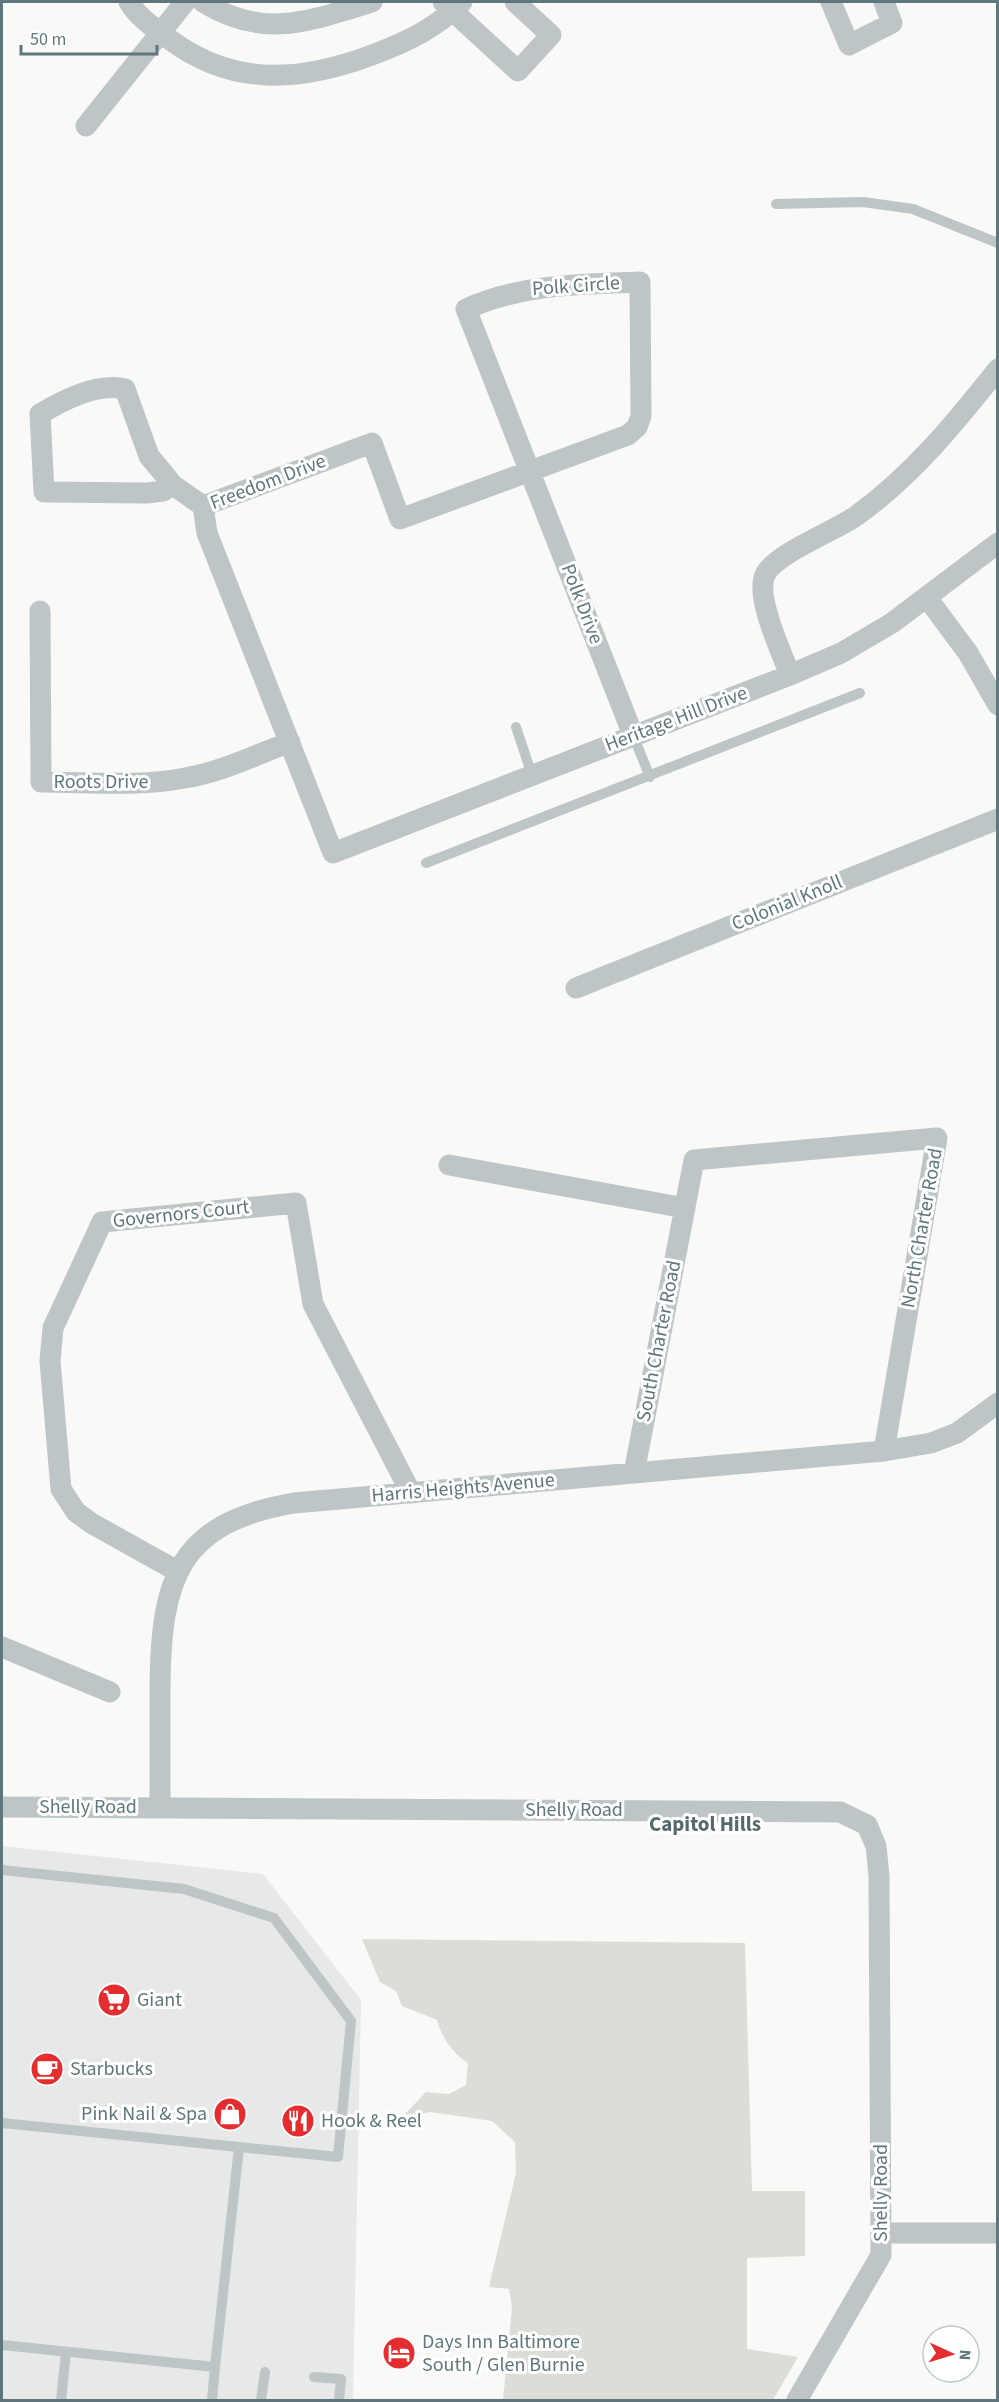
<svg xmlns="http://www.w3.org/2000/svg" width="999" height="2402" font-family="'Source Sans 3',sans-serif">
  <rect width="100%" height="100%" fill="#f9f9f7"/>
  <path fill="#e7e9e8" d="M 2,1846 L 263,1874 L 361,2000 L 353,2400 L 2,2400 Z"/>
  <path fill="#dbded6" d="M 362,1939 L 745,1943 L 752,2191 L 805,2191 L 805,2256 L 747,2258 L 747,2349 L 798,2357 L 773,2400 L 503,2400 L 512,2308 L 509,2289 L 489,2287 L 516,2173 L 515,2142 L 492,2121 L 430,2112 L 415,2116 L 405,2114 L 426,2092 L 449,2094 L 466,2085 L 468,2063 C 453,2054 441,2036 437,2020 L 402,2006 L 396,1991 L 380,1982 Z"/>
  <g fill="none" stroke-linecap="round" stroke-linejoin="round">
    <path stroke="#bdc5c7" stroke-width="10" d="M 776,204 L 863,202 L 913,209 L 998,243
      M 516,727 L 532,775
      M 633,735 L 650,777
      M 426,863 L 860,693
      M 2,1870 L 184,1889 L 274,1918 L 351,2021 L 338,2157 L 2,2123
      M 2,2345 L 215,2367 L 212,2400
      M 215,2367 L 239,2147
      M 314,2377 L 341,2379 L 339,2400
      M 61,2400 L 66,2352
      M 261,2400 L 265,2372"/>
    <path stroke="#bdc5c7" stroke-width="21" d="M 129,2 C 138,17 154,28 169,39 C 233,87 300,82 372,55 C 407,42 436,28 462,2
      M 203,2 C 264,40 309,21 372,2
      M 443,2 L 518,71 L 551,35 L 515,2
      M 831,2 L 849,45 L 892,23 L 884,2
      M 86,126 L 185,2
      M 173,485 L 163,491 L 147,493 L 44,492 L 40,414 C 63,400 98,382 125,389 L 149,456 L 173,485 L 203,506
      M 203,506 L 372,443 L 400,519 L 628,435 L 637,427 L 641,416 L 640,282 C 579,284 522,284 466,309 L 633,735
      M 203,506 L 207,533 L 333,853 L 790,675 L 841,653 L 892,623 L 998,543
      M 928,599 L 968,653 L 998,705
      M 40,611 L 41,782 C 88,782 138,787 185,778 C 221,772 256,755 290,742
      M 790,675 C 782,653 755,597 765,575 C 774,554 835,531 856,516 C 912,476 955,423 998,369
      M 576,988 L 998,819
      M 449,1165 L 685,1208
      M 634,1473 L 694,1160 L 937,1138 L 884,1451
      M 177,1571 L 91,1523 L 76,1512 L 61,1489 L 50,1361 L 53,1328 L 102,1222 L 296,1203 L 313,1304 L 411,1493
      M 2,1647 L 110,1692
      M 160,1806 C 160,1767 160,1727 160,1688 C 161,1580 177,1523 294,1503 L 884,1451 L 931,1443 L 957,1433 L 998,1403
      M 2,1807 L 840,1812 L 867,1825 L 876,1846 L 879,1876 L 881,2255 L 797,2400
      M 882,2233 L 998,2233"/>
  </g>
  <defs>
    <g id="supermarket-disc" transform="scale(1.725)"><circle r="9.5" fill="#e52c2f" stroke="#fff"/><path d="M-6-5.5h2.5l.6 2H6L4.5 2H-2.5L-4.4-4H-6ZM-1.5 3.2a1.3 1.3 0 1 0 .1 0ZM3 3.2a1.3 1.3 0 1 0 .1 0Z" fill="#fff"/></g>
    <g id="cafe-disc" transform="scale(1.725)"><circle r="9.5" fill="#e52c2f" stroke="#fff"/><path d="M-5.5-4.5H6V0H3Q3 3.5 0 3.5H-2.5Q-5.5 3.5-5.5 0ZM3-3.2v2h1.7v-2ZM-6 4.5H4V6H-6Z" fill="#fff"/></g>
    <g id="shop-disc" transform="scale(1.725)"><circle r="9.5" fill="#e52c2f" stroke="#fff"/><path d="M-5-2.5h2.3a2.7 3.5 0 0 1 5.4 0H5L5.5 6h-11ZM-1.5-2.5h3a1.5 2.3 0 0 0-3 0Z" fill="#fff"/></g>
    <g id="restaurant-disc" transform="scale(1.725)"><circle r="9.5" fill="#e52c2f" stroke="#fff"/><path d="M-5-6h1v4h1v-4h1v4h1v-4h1v5L-1.5 .5V6h-2V.5L-5-1ZM5-6V6H3V1.5H1.5Q1.5-4 5-6Z" fill="#fff"/></g>
    <g id="hotel-disc" transform="scale(1.725)"><circle r="9.5" fill="#e52c2f" stroke="#fff"/><path d="M-6-4.5h1.5V1H6V5H4.5V3h-9V5H-6ZM-4 0a1.8 1.8 0 1 1 3.6 0ZM.5 0V-2.5h3Q6-2.5 6 0Z" fill="#fff"/></g>
  </defs>
  <g fill-rule="evenodd">
    <use href="#supermarket-disc" x="114" y="2000"/>
    <use href="#cafe-disc" x="47" y="2069"/>
    <use href="#shop-disc" x="230" y="2114"/>
    <use href="#restaurant-disc" x="298" y="2121"/>
    <use href="#hotel-disc" x="399" y="2353"/>
  </g>
  <g text-anchor="middle" dominant-baseline="central" stroke-width="6" stroke-linejoin="round" paint-order="stroke">
    <g font-size="20" fill="#5f777c" stroke="#fff">
      <text transform="translate(576 286) rotate(-4)">Polk Circle</text>
      <text transform="translate(268 482) rotate(-21)">Freedom Drive</text>
      <text transform="translate(582 604) rotate(69)">Polk Drive</text>
      <text transform="translate(676 719) rotate(-21)">Heritage Hill Drive</text>
      <text x="101" y="782">Roots Drive</text>
      <text transform="translate(787 903) rotate(-22)">Colonial Knoll</text>
      <text transform="translate(181 1214) rotate(-6)">Governors Court</text>
      <text transform="translate(922 1228) rotate(-80)">North Charter Road</text>
      <text transform="translate(659 1341) rotate(-79)">South Charter Road</text>
      <text transform="translate(463 1488) rotate(-5)">Harris Heights Avenue</text>
      <text x="88" y="1807">Shelly Road</text>
      <text x="574" y="1810">Shelly Road</text>
      <text transform="translate(881 2193) rotate(-90)">Shelly Road</text>
    </g>
    <g font-size="20" fill="#5f777c" stroke="#fff" text-anchor="start">
      <text x="137" y="2000">Giant</text>
      <text x="70" y="2069">Starbucks</text>
      <text x="207" y="2114" text-anchor="end">Pink Nail &amp; Spa</text>
      <text x="321" y="2121">Hook &amp; Reel</text>
      <text x="422" y="2342">Days Inn Baltimore<tspan x="422" dy="23">South / Glen Burnie</tspan></text>
    </g>
    <g font-size="21" font-weight="bold" fill="#56696d" stroke="#fff">
      <text x="705" y="1824">Capitol Hills</text>
    </g>
  </g>
  <rect width="999" height="2402" fill="none" stroke="#5f777c" stroke-width="6"/>
  <g transform="translate(951 2354) rotate(94)"><circle r="28" fill="#ffffff" stroke="#bfc9cb" stroke-width="1.5"/>
  <path d="M0-4.5L10 22L0 15L-10 22Z" fill="#e52c2f"/>
  <text y="-9" font-size="16" font-weight="bold" text-anchor="middle" fill="#5f777c">N</text>
  </g>
  <path d="M21 45v9h136v-9" fill="none" stroke="#5f777c" stroke-width="3"/>
  <text x="30" y="45" font-size="18" fill="#5f777c" stroke="#ffffff" stroke-width="4.5" paint-order="stroke">50 m</text>
</svg>
